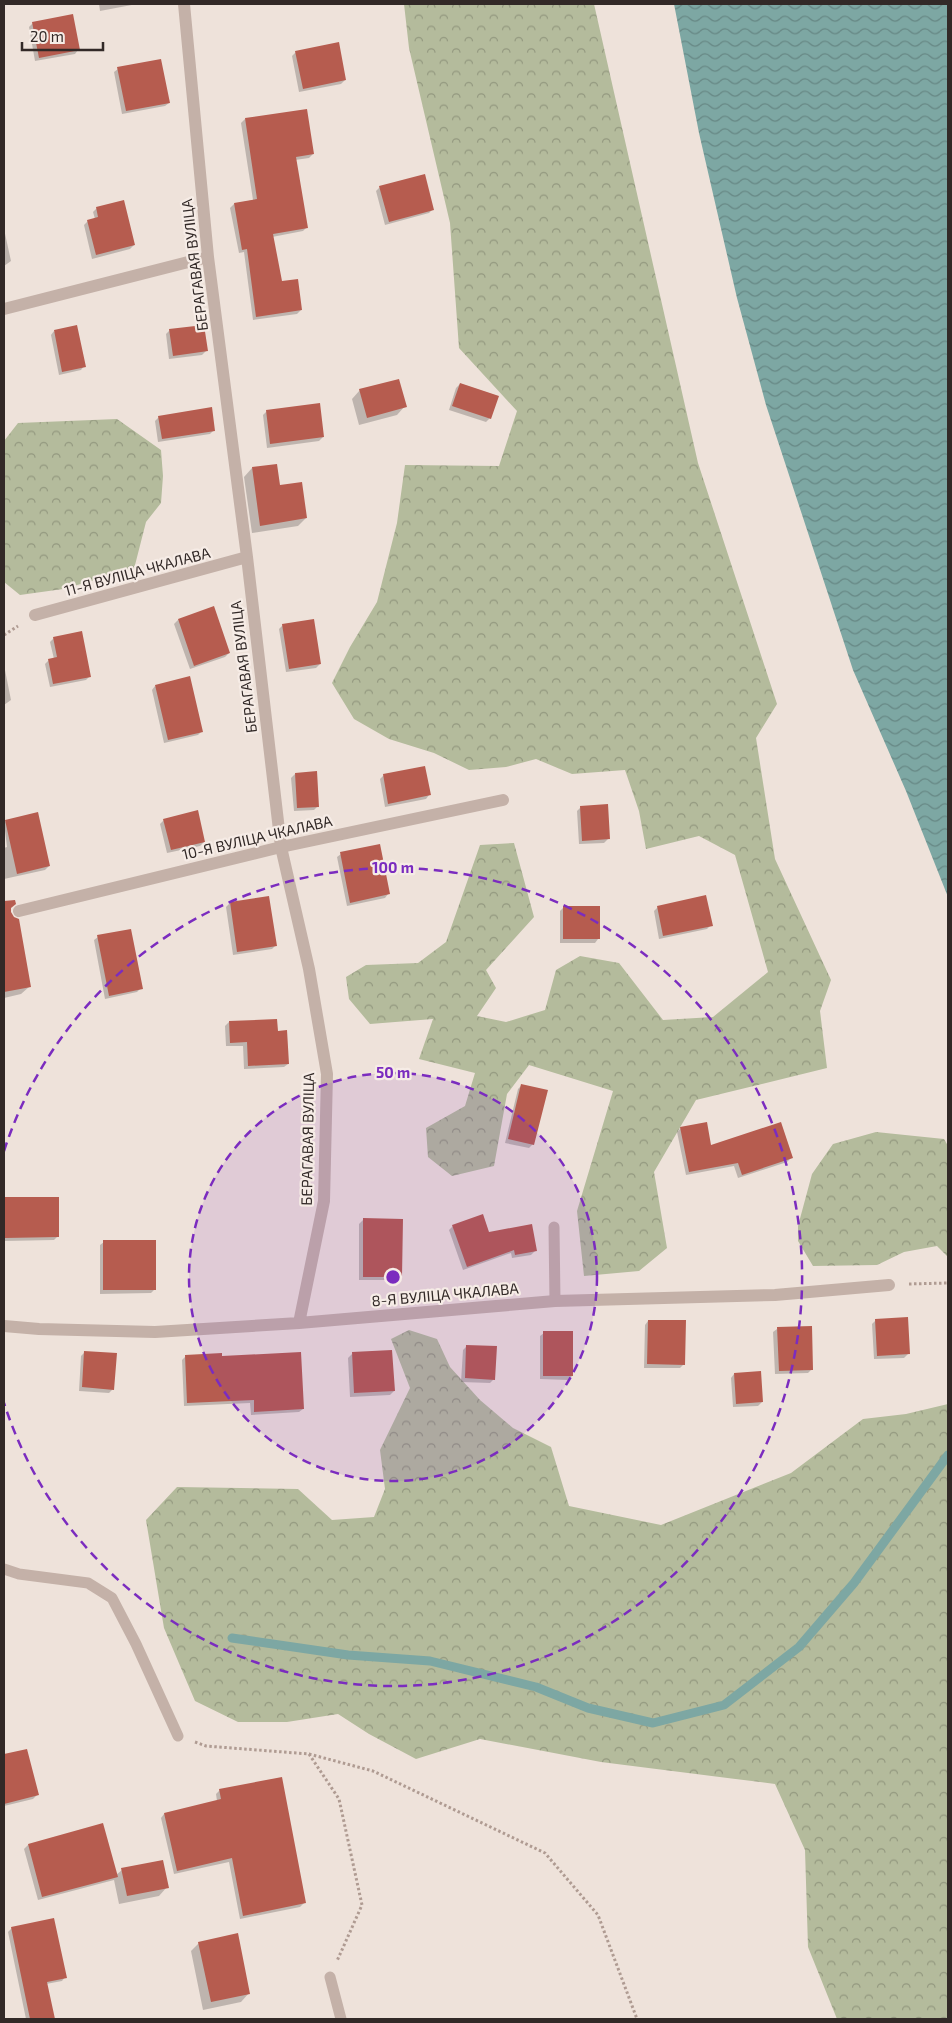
<svg xmlns="http://www.w3.org/2000/svg" width="952" height="2023" font-family="'Exo 2',sans-serif">
  <defs>
    <pattern id="forest-crowns" width="20" height="18" patternUnits="userSpaceOnUse" patternTransform="scale(1.25)"><rect width="20" height="18" fill="#b4bb9c"/><path d="M2 6a3 3 0 1 1 6 0M12 15a3 3 0 1 1 6 0" fill="none" stroke="#93987f"/></pattern>
    <pattern id="water-waves" width="16" height="10" patternUnits="userSpaceOnUse" patternTransform="scale(1.25)"><rect width="16" height="10" fill="#7da7a3"/><path d="M0 5q4-4 8 0t8 0" fill="none" stroke="#678885"/></pattern>
  </defs>
  <rect width="100%" height="100%" fill="#eee2da"/>
  <path fill="url(#forest-crowns)" d="M 404,4 L 594,4 L 698,463 L 777,704 L 756,738 L 775,859 L 831,980 L 820,1011 L 827,1068 L 696,1100 L 654,1172 L 667,1248 L 639,1271 L 584,1276 L 577,1211 L 613,1091 L 529,1065 L 507,1094 L 494,1166 L 452,1176 L 428,1157 L 426,1128 L 465,1106 L 475,1073 L 419,1059 L 433,1019 L 370,1024 L 349,999 L 346,977 L 366,965 L 418,963 L 446,942 L 480,845 L 514,843 L 534,917 L 486,970 L 496,988 L 477,1016 L 506,1022 L 545,1010 L 556,970 L 580,956 L 619,963 L 663,1020 L 713,1017 L 768,972 L 735,855 L 699,836 L 646,849 L 639,811 L 625,770 L 572,774 L 536,759 L 506,767 L 469,770 L 434,753 L 389,739 L 354,719 L 332,683 L 350,647 L 377,602 L 397,523 L 405,465 L 499,466 L 517,411 L 459,348 L 450,223 L 409,48 Z
    M 117,419 L 161,450 L 163,476 L 161,503 L 146,522 L 134,569 L 63,589 L 20,595 L 4,582 L 4,441 L 18,423 Z
    M 876,1132 L 944,1139 L 948,1146 L 948,1257 L 937,1246 L 904,1252 L 877,1265 L 813,1266 L 798,1241 L 798,1226 L 812,1174 L 833,1144 Z
    M 409,1330 L 437,1339 L 450,1367 L 480,1400 L 513,1428 L 551,1447 L 569,1506 L 661,1525 L 791,1473 L 863,1419 L 906,1414 L 948,1404 L 948,2019 L 837,2019 L 808,1947 L 805,1850 L 775,1784 L 601,1762 L 480,1739 L 416,1759 L 369,1734 L 338,1714 L 287,1722 L 238,1722 L 195,1701 L 164,1628 L 146,1520 L 177,1487 L 298,1489 L 332,1520 L 374,1517 L 385,1489 L 380,1450 L 410,1388 L 391,1339 Z"/>
  <path fill="url(#water-waves)" d="M 674,4 L 948,4 L 948,897 L 906,791 L 853,670 L 766,405 L 737,298 L 699,133 Z"/>
  <path fill="#0003" d="M 99,4 L 137,4 L 100,11 Z
    M 33,23 L 78,50 L 75,54 L 35,61 L 29,27 Z
    M 296,52 L 345,80 L 341,84 L 299,92 L 292,56 Z
    M 118,69 L 169,103 L 165,106 L 122,114 L 114,72 Z
    M 245,119 L 313,154 L 309,158 L 295,160 L 307,227 L 303,231 L 272,237 L 281,283 L 301,310 L 297,314 L 253,320 L 244,252 L 239,253 L 230,208 L 234,204 L 253,200 L 241,123 Z
    M 380,187 L 433,209 L 429,213 L 385,225 L 376,191 Z
    M 97,208 L 134,245 L 130,249 L 92,259 L 84,225 L 88,221 L 95,219 L 93,212 Z
    M 4,229 L 11,261 L 4,266 Z
    M 170,330 L 206,351 L 202,355 L 169,359 L 166,334 Z
    M 54,331 L 84,366 L 81,370 L 59,375 L 51,335 Z
    M 460,384 L 490,418 L 486,422 L 449,410 L 456,388 Z
    M 360,390 L 405,406 L 397,415 L 359,425 L 352,399 Z
    M 267,411 L 323,437 L 319,441 L 267,448 L 263,415 Z
    M 159,417 L 214,430 L 210,434 L 158,442 L 155,421 Z
    M 276,465 L 279,486 L 306,518 L 298,526 L 252,533 L 244,477 L 252,468 Z
    M 178,620 L 229,653 L 225,657 L 190,669 L 174,624 Z
    M 283,625 L 320,664 L 316,668 L 286,672 L 279,629 Z
    M 54,638 L 90,676 L 86,680 L 50,687 L 45,664 L 49,660 L 54,659 L 50,642 Z
    M 4,665 L 11,700 L 4,705 Z
    M 155,686 L 202,731 L 198,735 L 164,743 L 152,690 Z
    M 295,774 L 318,806 L 314,810 L 294,811 L 291,778 Z
    M 384,775 L 429,795 L 426,799 L 385,807 L 380,779 Z
    M 581,807 L 608,839 L 604,843 L 579,844 L 577,811 Z
    M 164,820 L 204,842 L 200,846 L 167,853 L 160,824 Z
    M 6,821 L 49,866 L 45,870 L 4,879 L 4,848 L 7,847 L 4,823 Z
    M 341,854 L 388,894 L 385,898 L 347,906 L 337,857 Z
    M 230,903 L 275,946 L 272,949 L 233,955 L 226,907 Z
    M 564,907 L 598,939 L 595,943 L 560,943 L 560,911 Z
    M 658,907 L 711,925 L 707,929 L 659,939 L 654,911 Z
    M 4,934 L 5,934 L 29,987 L 21,994 L 4,998 Z
    M 98,937 L 141,988 L 137,992 L 105,999 L 94,940 Z
    M 229,1022 L 277,1032 L 288,1064 L 284,1067 L 244,1069 L 243,1046 L 226,1046 L 225,1026 Z
    M 522,1085 L 533,1144 L 529,1148 L 505,1143 L 518,1089 Z
    M 681,1128 L 710,1146 L 791,1158 L 787,1162 L 738,1178 L 734,1166 L 686,1175 L 677,1132 Z
    M 4,1198 L 58,1198 L 58,1236 L 54,1240 L 4,1241 Z
    M 363,1220 L 401,1276 L 397,1280 L 359,1280 L 359,1224 Z
    M 453,1226 L 488,1233 L 535,1251 L 531,1255 L 512,1258 L 511,1253 L 463,1270 L 449,1230 Z
    M 104,1242 L 154,1290 L 151,1293 L 100,1294 L 100,1245 Z
    M 876,1320 L 908,1354 L 904,1358 L 874,1359 L 872,1324 Z
    M 648,1321 L 684,1364 L 680,1368 L 644,1368 L 645,1325 Z
    M 777,1329 L 812,1369 L 808,1373 L 775,1374 L 773,1332 Z
    M 544,1333 L 572,1376 L 568,1380 L 540,1379 L 540,1336 Z
    M 467,1346 L 494,1379 L 490,1383 L 461,1382 L 463,1350 Z
    M 85,1352 L 113,1389 L 109,1393 L 79,1391 L 81,1356 Z
    M 4,1354 L 5,1354 L 4,1383 Z
    M 352,1354 L 394,1391 L 390,1395 L 350,1397 L 348,1358 Z
    M 186,1356 L 221,1358 L 303,1409 L 299,1412 L 251,1415 L 250,1403 L 184,1406 L 182,1360 Z
    M 734,1374 L 762,1402 L 758,1406 L 733,1407 L 731,1378 Z
    M 26,1750 L 37,1795 L 33,1799 L 4,1806 L 4,1756 Z
    M 220,1790 L 304,1903 L 300,1907 L 240,1919 L 229,1862 L 174,1874 L 161,1818 L 164,1814 L 217,1801 L 216,1794 Z
    M 28,1845 L 116,1875 L 122,1870 L 167,1887 L 159,1896 L 119,1904 L 114,1880 L 38,1900 L 24,1849 Z
    M 12,1928 L 65,1977 L 62,1981 L 46,1984 L 53,2019 L 26,2019 L 8,1932 Z
    M 199,1943 L 249,1993 L 241,2002 L 203,2010 L 191,1951 Z"/>
  <g fill="none" stroke-linecap="round" stroke-linejoin="round">
    <path stroke="#7da7a3" stroke-width="9" d="M 232,1638 L 348,1655 L 430,1661 L 536,1687 L 588,1708 L 653,1723 L 724,1705 L 799,1647 L 854,1583 L 948,1455"/>
  </g>
  <path fill="#b65c4f" d="M 73,14 L 80,50 L 39,58 L 32,22 Z
    M 339,42 L 346,80 L 303,89 L 295,51 Z
    M 161,59 L 170,103 L 126,111 L 117,67 Z
    M 307,109 L 314,154 L 296,157 L 308,228 L 273,234 L 282,281 L 298,279 L 302,310 L 256,317 L 247,249 L 242,250 L 234,203 L 257,199 L 245,118 Z
    M 425,174 L 434,210 L 389,222 L 379,186 Z
    M 124,200 L 135,245 L 96,255 L 87,220 L 98,217 L 96,207 Z
    M 77,325 L 86,367 L 62,372 L 54,330 Z
    M 204,325 L 208,351 L 173,356 L 169,329 Z
    M 399,379 L 407,407 L 367,418 L 359,389 Z
    M 460,383 L 499,396 L 491,419 L 452,406 Z
    M 320,403 L 324,437 L 270,444 L 266,410 Z
    M 212,407 L 215,431 L 162,439 L 158,416 Z
    M 277,464 L 280,485 L 302,482 L 307,518 L 260,526 L 252,467 Z
    M 214,606 L 230,653 L 194,666 L 178,619 Z
    M 314,619 L 321,664 L 289,669 L 282,624 Z
    M 82,631 L 91,677 L 53,684 L 48,659 L 57,657 L 53,637 Z
    M 190,676 L 203,732 L 168,740 L 155,685 Z
    M 425,766 L 431,795 L 388,804 L 383,774 Z
    M 317,771 L 319,807 L 297,808 L 295,773 Z
    M 608,804 L 610,839 L 582,841 L 580,806 Z
    M 198,810 L 205,842 L 171,850 L 163,819 Z
    M 38,812 L 50,866 L 17,874 L 5,820 Z
    M 380,844 L 390,894 L 350,903 L 340,852 Z
    M 706,895 L 713,926 L 663,936 L 657,906 Z
    M 269,896 L 277,946 L 237,952 L 230,902 Z
    M 15,900 L 16,904 L 11,908 L 11,912 L 14,917 L 19,919 L 31,987 L 4,992 L 4,901 Z
    M 563,906 L 600,906 L 600,939 L 563,939 Z
    M 131,929 L 143,989 L 109,996 L 97,935 Z
    M 277,1019 L 278,1031 L 287,1030 L 289,1064 L 248,1066 L 247,1042 L 230,1043 L 229,1021 Z
    M 521,1084 L 548,1090 L 534,1145 L 508,1139 Z
    M 707,1122 L 711,1145 L 781,1122 L 793,1158 L 742,1175 L 738,1163 L 689,1172 L 680,1127 Z
    M 4,1197 L 59,1197 L 59,1237 L 4,1238 Z
    M 483,1214 L 489,1232 L 532,1224 L 537,1251 L 515,1255 L 514,1250 L 467,1267 L 452,1225 Z
    M 363,1218 L 403,1219 L 402,1277 L 363,1277 Z
    M 103,1240 L 156,1240 L 156,1290 L 103,1290 Z
    M 908,1317 L 910,1354 L 877,1356 L 875,1319 Z
    M 648,1320 L 686,1320 L 685,1365 L 647,1364 Z
    M 812,1326 L 813,1370 L 779,1371 L 777,1327 Z
    M 543,1331 L 573,1331 L 573,1376 L 543,1376 Z
    M 466,1345 L 497,1346 L 495,1380 L 465,1378 Z
    M 392,1350 L 395,1391 L 354,1393 L 352,1352 Z
    M 84,1351 L 117,1353 L 114,1390 L 82,1387 Z
    M 301,1352 L 304,1409 L 254,1412 L 254,1400 L 187,1403 L 185,1355 L 222,1353 L 222,1356 Z
    M 761,1371 L 763,1402 L 736,1404 L 734,1373 Z
    M 27,1749 L 39,1795 L 4,1804 L 4,1754 Z
    M 282,1777 L 306,1903 L 243,1916 L 232,1858 L 177,1871 L 164,1813 L 221,1799 L 219,1789 Z
    M 103,1823 L 118,1877 L 42,1897 L 28,1844 Z
    M 163,1860 L 169,1888 L 127,1896 L 121,1868 Z
    M 54,1918 L 67,1978 L 47,1982 L 55,2019 L 30,2019 L 11,1927 Z
    M 238,1933 L 250,1994 L 211,2002 L 198,1942 Z"/>
  <g fill="none" stroke-linecap="round" stroke-linejoin="round">
    <path stroke="#af9b92" stroke-width="3" stroke-dasharray="2.5 2.5" stroke-linecap="butt" d="M 4,635 L 18,626
      M 909,1284 L 948,1283
      M 195,1742 L 206,1746 L 309,1754 L 339,1799 L 362,1905 L 337,1961
      M 309,1754 L 373,1771 L 545,1853 L 598,1915 L 637,2019"/>
    <path stroke="#c4b1a8" stroke-width="11" d="M 554,1227 L 555,1301
      M 4,1569 L 19,1574 L 88,1583 L 112,1598 L 136,1644 L 178,1736
      M 330,1977 L 341,2019"/>
    <path stroke="#c4b1a8" stroke-width="12" d="M 184,4 L 208,257 L 247,557 L 281,847 L 309,969 L 327,1074 L 324,1201 L 299,1323
      M 4,309 L 208,257
      M 35,615 L 247,557
      M 19,911 L 281,847 L 503,800
      M 4,1326 L 39,1329 L 155,1332 L 299,1323 L 555,1301 L 775,1295 L 889,1285"/>
  </g>
  <circle cx="393" cy="1277" r="204" fill="#7b2cbf" fill-opacity=".12"/>
  <g fill="none" stroke="#7b2cbf" stroke-width="2.5" stroke-dasharray="9 6">
    <circle cx="393" cy="1277" r="204"/>
    <path d="M4 1151A409 409 0 1 1 4 1403"/>
  </g>
  <g text-anchor="middle" dominant-baseline="central" stroke-width="4.5" stroke-linejoin="round" paint-order="stroke">
    <g font-size="15" fill="#322927" stroke="#f6ece6">
      <text transform="translate(194 265) rotate(-97)">БЕРАГАВАЯ ВУЛІЦА</text>
      <text transform="translate(137 571) rotate(-15)">11-Я ВУЛІЦА ЧКАЛАВА</text>
      <text transform="translate(243 667) rotate(-97)">БЕРАГАВАЯ ВУЛІЦА</text>
      <text transform="translate(257 837) rotate(-13)">10-Я ВУЛІЦА ЧКАЛАВА</text>
      <text transform="translate(307 1139) rotate(-89)">БЕРАГАВАЯ ВУЛІЦА</text>
      <text transform="translate(445 1294) rotate(-5)">8-Я ВУЛІЦА ЧКАЛАВА</text>
    </g>
  </g>
  <circle cx="393" cy="1277" r="8" fill="#7b2cbf" stroke="#f6ece6" stroke-width="2.5"/>
  <g font-size="15" text-anchor="middle" font-weight="bold" fill="#7b2cbf" stroke="#f6ece6" stroke-width="4.5" stroke-linejoin="round" paint-order="stroke">
    <text x="393" y="873">100 m</text>
    <text x="393" y="1078">50 m</text>
  </g>
  <rect width="952" height="2023" fill="none" stroke="#322927" stroke-width="10"/>
  <path d="M22 42v8h81v-8" fill="none" stroke="#322927" stroke-width="2.5"/>
  <text x="30" y="42" font-size="15" fill="#322927" stroke="#f6ece6" stroke-width="4" paint-order="stroke">20 m</text>
</svg>
